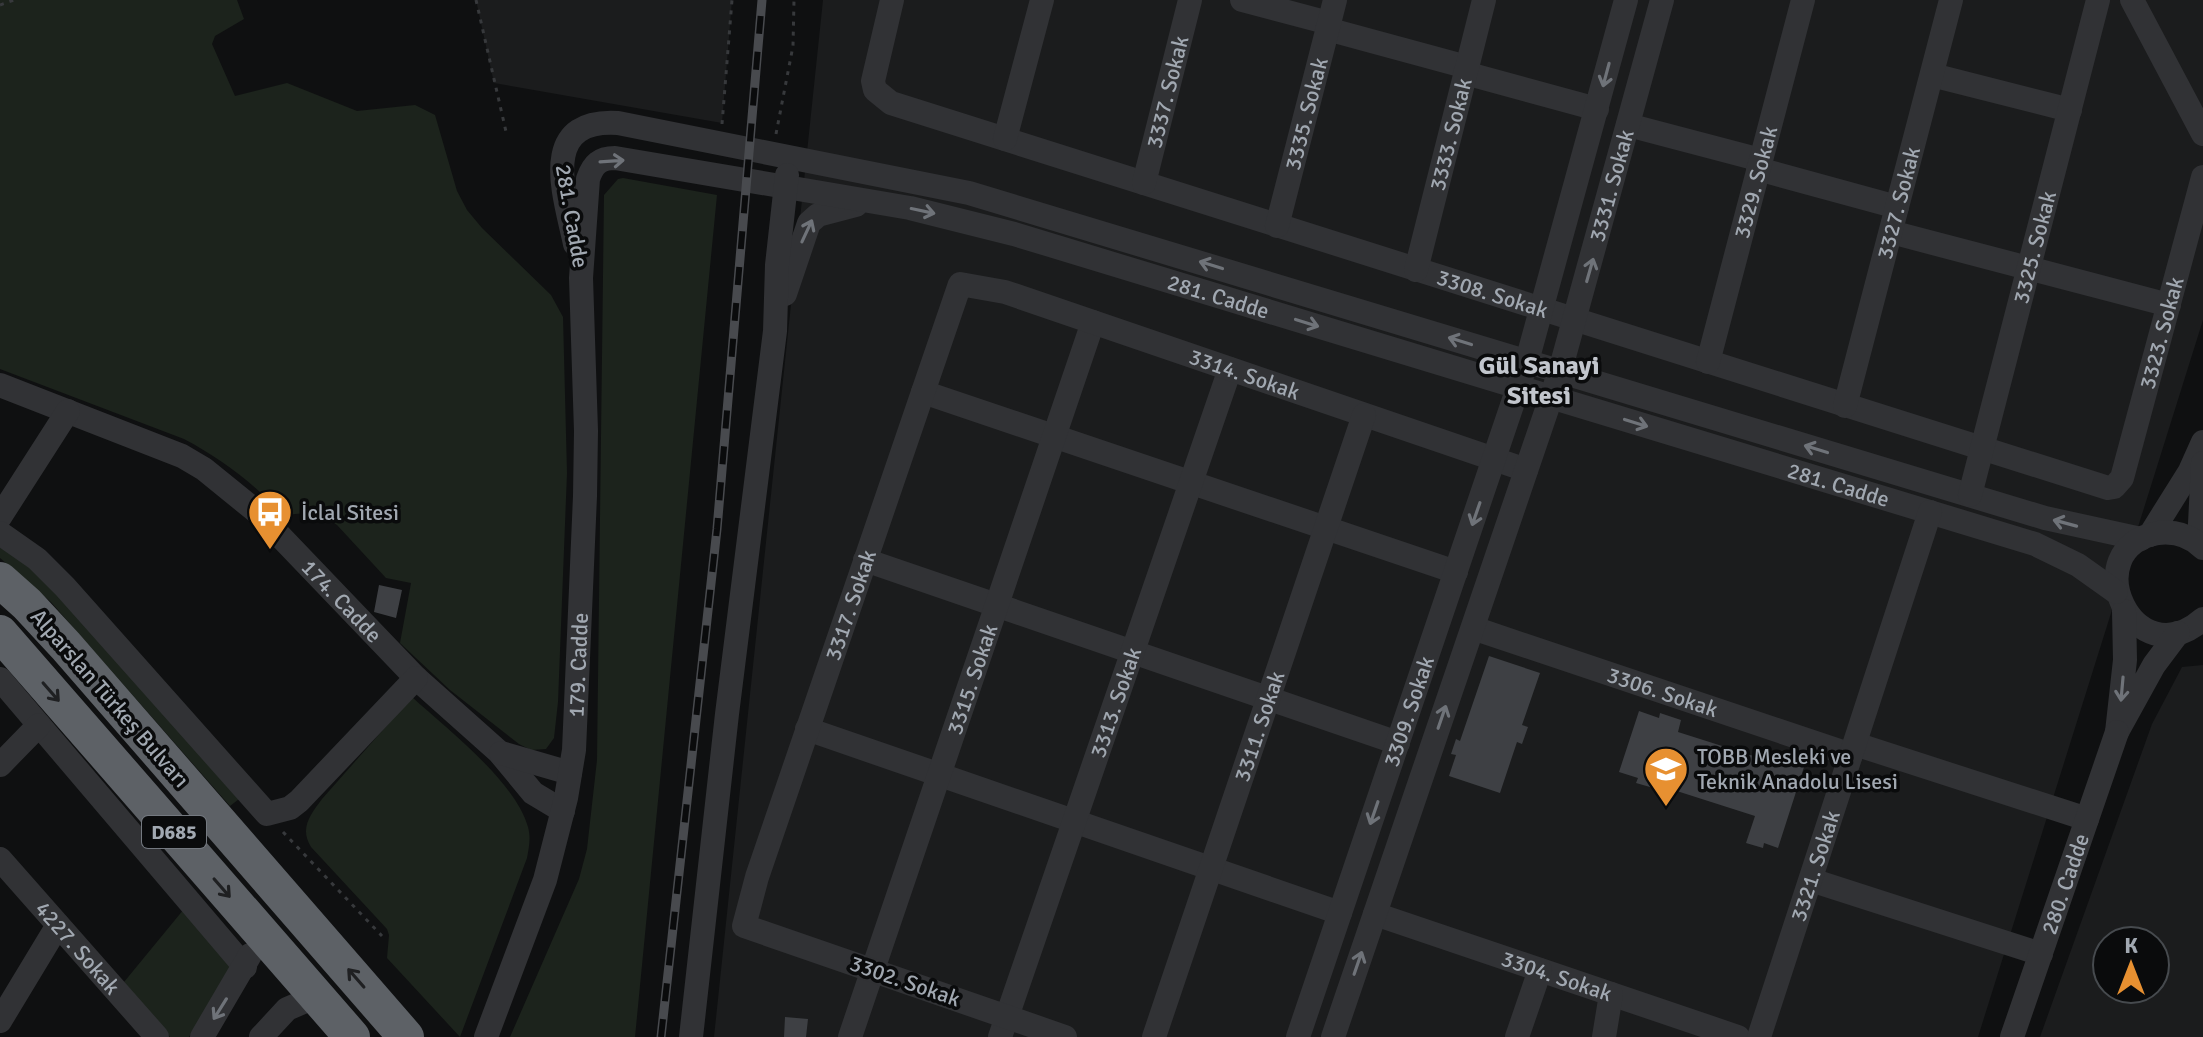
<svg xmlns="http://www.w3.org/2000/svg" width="2203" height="1037" font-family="Signika,sans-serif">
  <rect width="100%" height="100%" fill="#0f1011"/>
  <path fill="#1b1c1d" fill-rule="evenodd" d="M 476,0 L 732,0 L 722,123 L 494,83 Z
    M 823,0 L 2203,0 L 2203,320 L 1978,1037 L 714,1037 Z
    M 2203,665 L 2203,1037 L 2040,1037 L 2152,724 L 2182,667 ZM 2107,941 L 2155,941 L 2155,989 L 2107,989 Z"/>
  <path fill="#1c231c" d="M 0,0 L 237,0 L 244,19 L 215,36 L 212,44 L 235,96 L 287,83 L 357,111 L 415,105 L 435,115 L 457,191 L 467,210 L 482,228 L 551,295 L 563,317 L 567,473 L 558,702 L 554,738 L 546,749 L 531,750 L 519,744 L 450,690 L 400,643 L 411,583 L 386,578 L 337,525 L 324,516 L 307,513 L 284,515 C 254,484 222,459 184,439 L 0,369 Z
    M 623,178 L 717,195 L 635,1037 L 510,1037 L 579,879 L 587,849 L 597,760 L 604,195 L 618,179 Z
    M 0,543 L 39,574 L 239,799 L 230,806 L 51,602 L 0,558 Z
    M 412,697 C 447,729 515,781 528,827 C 531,838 529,847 527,858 L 460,1037 L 387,958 L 389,935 L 387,929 L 311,847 C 299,828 311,814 322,799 Z
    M 184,909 L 234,967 L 189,1037 L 170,1037 L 124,982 Z"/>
  <path fill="#3e4044" d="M 379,585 L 402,590 L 396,618 L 374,612 Z
    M 1489,656 L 1540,673 L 1522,725 L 1528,727 L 1522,744 L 1517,742 L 1500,793 L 1449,776 L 1456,755 L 1451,754 L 1456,739 L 1460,741 Z
    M 1639,711 L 1659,718 L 1660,713 L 1681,720 L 1678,732 L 1763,759 L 1766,749 L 1788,756 L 1786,761 L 1804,767 L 1778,848 L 1764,843 L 1763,848 L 1746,843 L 1755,816 L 1658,785 L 1657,789 L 1636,783 L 1638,778 L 1619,772 Z
    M 785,1017 L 808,1019 L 806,1037 L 784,1037 Z"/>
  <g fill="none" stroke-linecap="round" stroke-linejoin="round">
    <path stroke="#37393c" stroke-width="3" stroke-dasharray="4 6" stroke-linecap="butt" d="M 476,0 L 507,136
      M 0,5 L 14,0
      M 722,124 L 732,0
      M 776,134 L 793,46 L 794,0
      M 283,832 L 382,936"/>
    <g stroke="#313235" stroke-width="24">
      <path id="s1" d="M 892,0 L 873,81 L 875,90 L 891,103 L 2108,488 L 2114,487 L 2122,478 L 2203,177"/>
      <path d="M 1242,0 L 1329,23"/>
      <path d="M 2132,0 L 2203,134"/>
      <path d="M 1327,29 L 1467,67"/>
      <path d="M 1465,73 L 1597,109"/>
      <path d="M 1932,75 L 2070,110"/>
      <path d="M 1628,125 L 1761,160"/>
      <path d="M 1005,139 L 1042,0"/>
      <path d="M 1758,169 L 1897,207"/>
      <path id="s2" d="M 1144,183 L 1190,0"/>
      <path id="s3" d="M 1277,226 L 1335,0"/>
      <path d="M 1891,232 L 2169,305"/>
      <path d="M 575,244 C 565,196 537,118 618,123 L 969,193 L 2045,518 L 2141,539"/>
      <path id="s4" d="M 1416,270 L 1484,0"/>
      <path d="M 785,294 L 809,223 L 818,215 L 856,205"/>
      <path id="s5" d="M 1708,362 L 1803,0"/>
      <path id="s6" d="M 0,385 L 182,456 L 204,469 L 257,512 L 416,678 L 499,752 L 533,793 L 563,811"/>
      <path d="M 923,392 L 1456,572"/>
      <path id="s7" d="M 1845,406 L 1951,0"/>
      <path id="s8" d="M 1970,495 L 2098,0"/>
      <path d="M 0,517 L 68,411"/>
      <path d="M 0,533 L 37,559 L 65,587 L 267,814 L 290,808 L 299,801 L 416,678"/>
      <path d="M 2150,535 L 2190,471 L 2203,442"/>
      <path d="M 2199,544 L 2203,463"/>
      <path d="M 2203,548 C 2191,536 2175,531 2158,533 C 2074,548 2133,680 2203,619"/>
      <path d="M 865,560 L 1398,743"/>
      <path d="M 2124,611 L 2125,660 L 2117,732 L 2154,665 L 2178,633"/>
      <path id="s9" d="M 1473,628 L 1851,755"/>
      <path d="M 0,679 L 245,967"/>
      <path d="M 807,729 L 1340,913"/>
      <path d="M 1855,744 L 2087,819"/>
      <path d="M 501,753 L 570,773"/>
      <path d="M 0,765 L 39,725"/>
      <path id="s10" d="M 0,859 L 157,1037"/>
      <path d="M 1811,880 L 2041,954"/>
      <path id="s11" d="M 1375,914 L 1738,1037"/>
      <path d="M 0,1021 L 58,925"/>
      <path d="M 202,1037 L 250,955"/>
      <path d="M 261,1037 L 287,1009 L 317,996"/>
      <path id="s12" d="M 486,1037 L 545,880 L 566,798 L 574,750 L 585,496 L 586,431 L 581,278 L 588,179 C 593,164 600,158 615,158 L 910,208 L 1014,234 L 2035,544 L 2078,565 L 2116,592"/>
      <path d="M 691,1037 L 727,714 L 775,331 L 777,265 L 787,175"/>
      <path id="s13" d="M 850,1037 L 1093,322"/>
      <path id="s14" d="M 1000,1037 L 1230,369"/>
      <path id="s15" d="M 1065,1037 L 744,926 L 757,877 L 960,284 L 1005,292 L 1526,470"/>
      <path id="s16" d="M 1154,1037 L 1364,415"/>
      <path id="s17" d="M 1298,1037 L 1527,361 L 1626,0"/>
      <path id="s18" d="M 1333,1037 L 1560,371 L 1662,0"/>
      <path d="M 1517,1037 L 1540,970"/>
      <path d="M 1604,1037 L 1611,994"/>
      <path id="s19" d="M 1759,1037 L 1930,512"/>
      <path id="s20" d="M 2012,1037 L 2117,732"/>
    </g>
    <path stroke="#5d6166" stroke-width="36" d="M 0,580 L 27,604 L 66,646 L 406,1037
      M 0,633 L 352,1037"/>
    <g stroke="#484a4e" stroke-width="9">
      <path id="rail" d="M 661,1037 L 717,529 L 762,0"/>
    </g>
    <use href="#rail" stroke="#0a0b0c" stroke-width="6" stroke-dasharray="18" stroke-linecap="butt"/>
  </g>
  <defs><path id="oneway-shaft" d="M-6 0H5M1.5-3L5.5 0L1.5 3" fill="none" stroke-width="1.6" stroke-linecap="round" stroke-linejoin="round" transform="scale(2)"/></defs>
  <g stroke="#6f7379">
    <use href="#oneway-shaft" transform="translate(1606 75) rotate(105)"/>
    <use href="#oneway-shaft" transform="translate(612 161) rotate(-4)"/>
    <use href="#oneway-shaft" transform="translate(923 211) rotate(12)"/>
    <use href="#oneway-shaft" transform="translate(807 231) rotate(-65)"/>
    <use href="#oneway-shaft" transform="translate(1211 265) rotate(-163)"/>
    <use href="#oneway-shaft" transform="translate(1590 270) rotate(-74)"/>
    <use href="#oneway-shaft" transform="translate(1307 323) rotate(17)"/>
    <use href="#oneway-shaft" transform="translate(1460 341) rotate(-163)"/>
    <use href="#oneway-shaft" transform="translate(1636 423) rotate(17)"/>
    <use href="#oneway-shaft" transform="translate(1816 449) rotate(-163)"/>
    <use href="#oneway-shaft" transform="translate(1476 514) rotate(109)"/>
    <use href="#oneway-shaft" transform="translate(2065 523) rotate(-165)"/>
    <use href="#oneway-shaft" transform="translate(2122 689) rotate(95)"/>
    <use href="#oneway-shaft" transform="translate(1442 717) rotate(-71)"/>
    <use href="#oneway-shaft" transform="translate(1374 813) rotate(109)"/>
    <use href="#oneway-shaft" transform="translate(1358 963) rotate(-71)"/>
    <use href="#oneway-shaft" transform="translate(220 1009) rotate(122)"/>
  </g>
  <g stroke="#1f2022">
    <use href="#oneway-shaft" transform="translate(51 692) rotate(49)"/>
    <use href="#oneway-shaft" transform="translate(222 888) rotate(49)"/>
    <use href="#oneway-shaft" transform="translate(356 978) rotate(-131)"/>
  </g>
  <defs>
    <g id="bus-pin" transform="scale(2.3)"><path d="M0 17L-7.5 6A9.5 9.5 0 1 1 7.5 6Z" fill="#e79031" stroke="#0a0b0c"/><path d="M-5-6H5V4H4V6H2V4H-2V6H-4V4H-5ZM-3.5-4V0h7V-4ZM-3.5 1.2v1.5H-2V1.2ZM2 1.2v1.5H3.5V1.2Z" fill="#fff"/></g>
    <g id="school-pin" transform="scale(2.3)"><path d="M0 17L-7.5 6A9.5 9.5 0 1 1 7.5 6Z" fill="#e79031" stroke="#0a0b0c"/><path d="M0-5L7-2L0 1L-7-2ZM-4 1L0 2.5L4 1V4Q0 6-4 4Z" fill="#fff"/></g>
  </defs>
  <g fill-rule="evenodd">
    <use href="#bus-pin" x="270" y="512"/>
    <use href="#school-pin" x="1666" y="769"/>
  </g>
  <g text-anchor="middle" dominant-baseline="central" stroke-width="7" stroke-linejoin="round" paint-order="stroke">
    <rect fill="#0a0b0c" stroke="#747980" stroke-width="2" x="142" y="816" width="64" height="32" rx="6"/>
    <g font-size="20" font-weight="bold" fill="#a1a8b1">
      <text x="174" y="832">D685</text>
    </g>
    <g font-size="22" fill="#a1a8b1" stroke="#0a0b0c">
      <text stroke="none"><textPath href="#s2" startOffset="94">3337. Sokak</textPath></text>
      <text stroke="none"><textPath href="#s3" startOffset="116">3335. Sokak</textPath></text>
      <text stroke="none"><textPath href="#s4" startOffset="140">3333. Sokak</textPath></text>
      <text stroke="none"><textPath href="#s5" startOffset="186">3329. Sokak</textPath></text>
      <text stroke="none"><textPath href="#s18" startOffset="896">3331. Sokak</textPath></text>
      <text stroke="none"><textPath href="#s7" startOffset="210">3327. Sokak</textPath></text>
      <text transform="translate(572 216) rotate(80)">281. Cadde</text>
      <text stroke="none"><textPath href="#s8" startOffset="256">3325. Sokak</textPath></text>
      <text stroke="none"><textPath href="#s1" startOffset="744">3308. Sokak</textPath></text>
      <text stroke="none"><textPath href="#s12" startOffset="1530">281. Cadde</textPath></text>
      <text stroke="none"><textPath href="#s1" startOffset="1558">3323. Sokak</textPath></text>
      <text stroke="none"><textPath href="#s15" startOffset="1316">3314. Sokak</textPath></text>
      <text stroke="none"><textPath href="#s12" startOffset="2178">281. Cadde</textPath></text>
      <text stroke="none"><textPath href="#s6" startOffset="412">174. Cadde</textPath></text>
      <text stroke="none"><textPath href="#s15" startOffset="678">3317. Sokak</textPath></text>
      <text stroke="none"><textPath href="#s12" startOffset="386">179. Cadde</textPath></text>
      <text stroke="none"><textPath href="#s13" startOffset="378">3315. Sokak</textPath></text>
      <text stroke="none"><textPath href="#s9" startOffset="200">3306. Sokak</textPath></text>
      <text transform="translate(110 698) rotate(49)">Alparslan Türkeş Bulvarı</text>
      <text stroke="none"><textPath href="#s14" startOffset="354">3313. Sokak</textPath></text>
      <text stroke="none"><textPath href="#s17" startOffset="344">3309. Sokak</textPath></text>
      <text stroke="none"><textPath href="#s16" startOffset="328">3311. Sokak</textPath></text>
      <text stroke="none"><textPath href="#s19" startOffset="180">3321. Sokak</textPath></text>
      <text stroke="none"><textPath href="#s20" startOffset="162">280. Cadde</textPath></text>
      <text stroke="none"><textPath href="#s10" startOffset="118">4227. Sokak</textPath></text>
      <text stroke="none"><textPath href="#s11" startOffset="192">3304. Sokak</textPath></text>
      <text transform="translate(905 981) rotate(19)">3302. Sokak</text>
    </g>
    <g font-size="22" fill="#a1a8b1" stroke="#0a0b0c" text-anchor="start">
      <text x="301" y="512">İclal Sitesi</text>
      <text x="1697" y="756">TOBB Mesleki ve<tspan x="1697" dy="25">Teknik Anadolu Lisesi</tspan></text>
    </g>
    <g font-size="26" font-weight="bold" fill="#c2c6cd" stroke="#0a0b0c">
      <text x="1539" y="366">Gül Sanayi<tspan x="1539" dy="30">Sitesi</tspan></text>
    </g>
  </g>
  <g transform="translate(2131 965)"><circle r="38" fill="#0a0b0c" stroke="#464a4e" stroke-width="2"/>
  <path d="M0-6L14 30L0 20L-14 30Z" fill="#e79031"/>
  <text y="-12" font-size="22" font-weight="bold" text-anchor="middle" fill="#a1a8b1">K</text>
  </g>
</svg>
